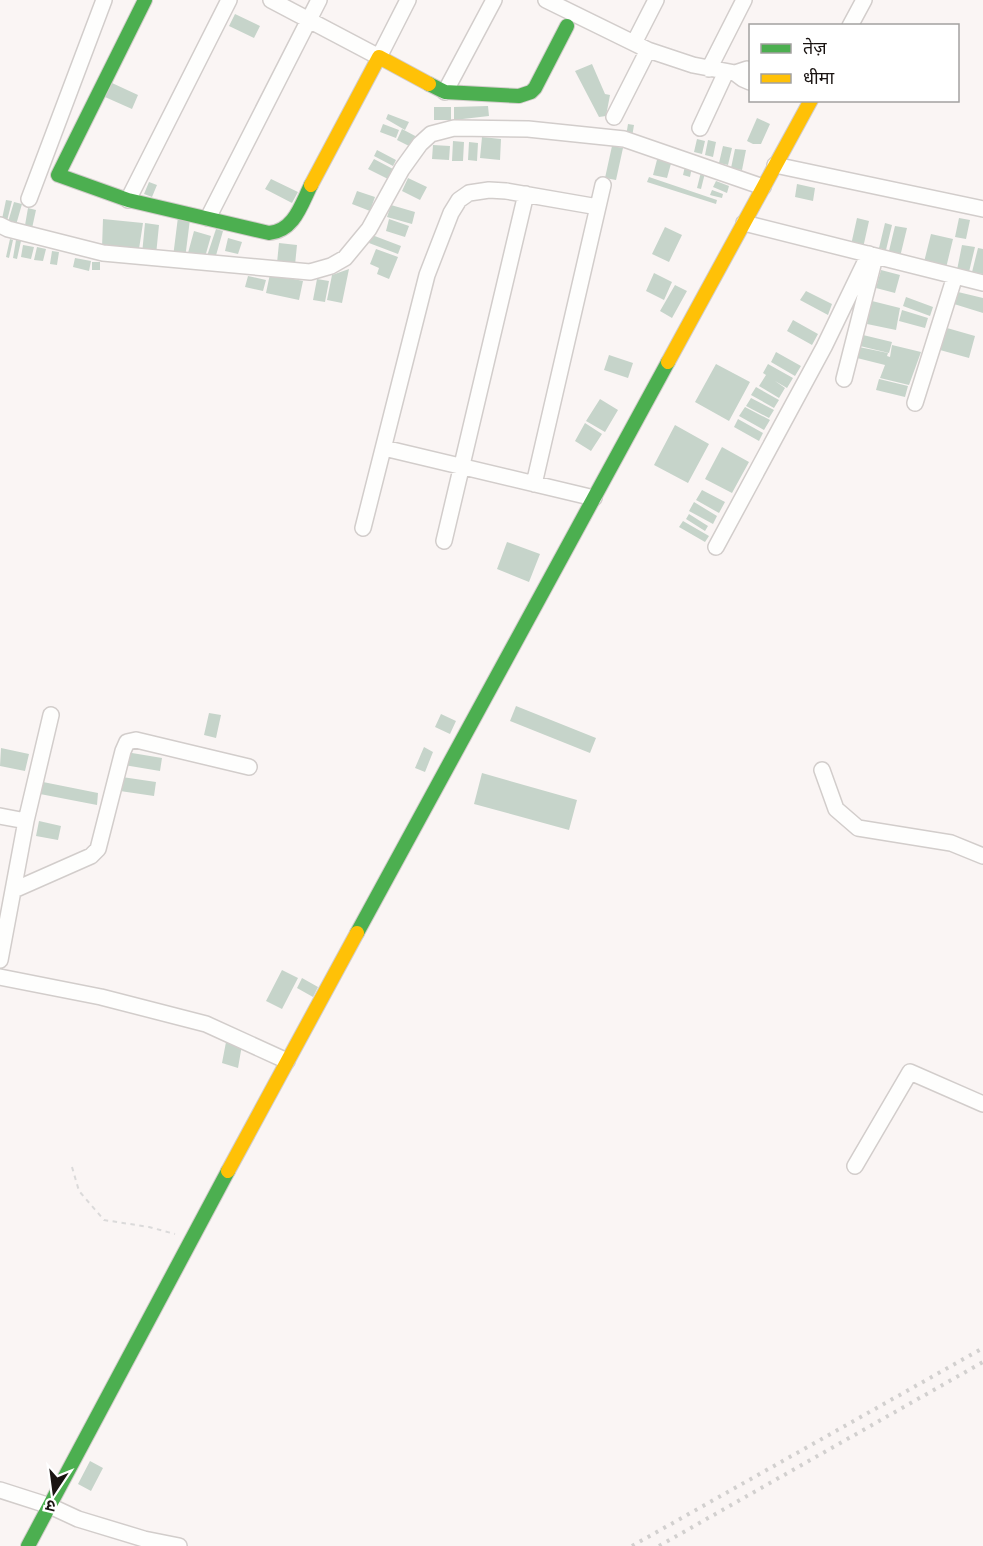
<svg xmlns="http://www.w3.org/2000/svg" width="983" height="1546" font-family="'Alegreya Sans','Noto Sans Devanagari',sans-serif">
  <rect width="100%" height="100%" fill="#faf5f4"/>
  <path fill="#c6d4ca" d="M 235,14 L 260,26 L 254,38 L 229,26 Z
    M 592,64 L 605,94 L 610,95 L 606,116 L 599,117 L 575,71 Z
    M 112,83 L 138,95 L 132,109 L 105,97 Z
    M 488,106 L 489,116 L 454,120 L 454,107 Z
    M 434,107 L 451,107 L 451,120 L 434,120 Z
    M 388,114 L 409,122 L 405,130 L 386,119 Z
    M 757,118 L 770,124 L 761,144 L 753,144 L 747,141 Z
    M 383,124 L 399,130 L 396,138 L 380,132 Z
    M 628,124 L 634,125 L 632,137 L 626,136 Z
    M 402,129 L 419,138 L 413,148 L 397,140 Z
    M 482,137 L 501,139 L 500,160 L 480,158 Z
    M 697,139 L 705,141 L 702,154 L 694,152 Z
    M 708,140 L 716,142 L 713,157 L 705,155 Z
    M 453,141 L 464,142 L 463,161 L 452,161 Z
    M 469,142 L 478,143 L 477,161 L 468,160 Z
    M 433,145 L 450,146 L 449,160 L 432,159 Z
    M 612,146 L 623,148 L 616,180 L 605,178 Z
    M 723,146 L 732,148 L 728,165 L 719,163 Z
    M 735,149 L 746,150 L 742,170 L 731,168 Z
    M 377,150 L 396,160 L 393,166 L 374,156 Z
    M 658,156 L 672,160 L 667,178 L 653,175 Z
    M 374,159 L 393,169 L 388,179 L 368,169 Z
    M 685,166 L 692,167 L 690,177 L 683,175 Z
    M 701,172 L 705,173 L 701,189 L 697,188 Z
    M 649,177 L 717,200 L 716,204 L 647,182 Z
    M 408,178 L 427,187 L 420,200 L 402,191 Z
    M 271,179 L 298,192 L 292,203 L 265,189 Z
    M 716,181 L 729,186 L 727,193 L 713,187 Z
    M 149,182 L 157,185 L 152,197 L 144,194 Z
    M 797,184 L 815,188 L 813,201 L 795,197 Z
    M 712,190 L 723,194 L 722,198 L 710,195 Z
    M 357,191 L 375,197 L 370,211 L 352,204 Z
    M 6,200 L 12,201 L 7,221 L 2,219 Z
    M 14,202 L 22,204 L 16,225 L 8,222 Z
    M 391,205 L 415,212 L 412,224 L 387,217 Z
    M 28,208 L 36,210 L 31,233 L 24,231 Z
    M 178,217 L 190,219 L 185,259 L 173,257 Z
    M 857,218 L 869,221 L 863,248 L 851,245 Z
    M 959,218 L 970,220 L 966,239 L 955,237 Z
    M 103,219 L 143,223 L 139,249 L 102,248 Z
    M 389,219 L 409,226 L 405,237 L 386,231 Z
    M 145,223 L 159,225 L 156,255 L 142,254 Z
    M 885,223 L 892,225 L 886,250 L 879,248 Z
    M 895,226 L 907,228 L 900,257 L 888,255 Z
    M 665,227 L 682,235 L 669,262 L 652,254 Z
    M 216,229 L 223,231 L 215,259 L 207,256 Z
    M 194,231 L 211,236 L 205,257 L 188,253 Z
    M 931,234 L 953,239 L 946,268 L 924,262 Z
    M 372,235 L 401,246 L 398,254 L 369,243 Z
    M 228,238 L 242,242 L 238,254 L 225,251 Z
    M 10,239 L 13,240 L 9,258 L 6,257 Z
    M 16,240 L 21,241 L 17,259 L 13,258 Z
    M 279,243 L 297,245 L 295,265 L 277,263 Z
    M 23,245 L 34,247 L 31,259 L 21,257 Z
    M 962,245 L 975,247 L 969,272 L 957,270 Z
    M 37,247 L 46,249 L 43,261 L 34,260 Z
    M 978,248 L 983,249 L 983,274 L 972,272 Z
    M 376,249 L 398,257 L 389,279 L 377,274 L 379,268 L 370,264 Z
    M 52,251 L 59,252 L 57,265 L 50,264 Z
    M 75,258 L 91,261 L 89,271 L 73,267 Z
    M 92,262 L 100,262 L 100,270 L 92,270 Z
    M 349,269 L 342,303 L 327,300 L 332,275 Z
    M 881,270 L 900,275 L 895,293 L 876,288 Z
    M 654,273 L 672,282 L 664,300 L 646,291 Z
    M 270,274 L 303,281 L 299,300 L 266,293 Z
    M 248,276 L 266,280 L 263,291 L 245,287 Z
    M 317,279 L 329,281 L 325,302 L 313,300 Z
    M 675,285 L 687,291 L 672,318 L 660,311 Z
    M 806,291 L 832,304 L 828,315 L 800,300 Z
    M 958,292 L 983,298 L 983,313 L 954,304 Z
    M 906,297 L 933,307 L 930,316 L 903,306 Z
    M 872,301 L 900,308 L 896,330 L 867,324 Z
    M 902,310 L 928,318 L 925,328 L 899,321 Z
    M 793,320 L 818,334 L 812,345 L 787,331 Z
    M 947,328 L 975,336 L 969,358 L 940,350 Z
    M 863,335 L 892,342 L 889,353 L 860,346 Z
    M 892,345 L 921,352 L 909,385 L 880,378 L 885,365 L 857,358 L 859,347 L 888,353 L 887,356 L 890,357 Z
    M 776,352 L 801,366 L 795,376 L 771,362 Z
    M 609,355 L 633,363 L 628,378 L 604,370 Z
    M 716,364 L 750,382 L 729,421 L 695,402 Z
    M 768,364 L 793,378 L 787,388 L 775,381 L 785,388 L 779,398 L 759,386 L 766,375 L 763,373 Z
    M 879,379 L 908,386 L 905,397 L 876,390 Z
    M 756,387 L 779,400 L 774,408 L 751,395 Z
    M 751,398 L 774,410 L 769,418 L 746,406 Z
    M 600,399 L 618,410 L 605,432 L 586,421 Z
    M 745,407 L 770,420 L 764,430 L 739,416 Z
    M 738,419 L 763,433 L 759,441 L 734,427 Z
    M 585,423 L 602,434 L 591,451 L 575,441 Z
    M 675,425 L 709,444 L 688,483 L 654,465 Z
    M 722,447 L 749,462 L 732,493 L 705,479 Z
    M 702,490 L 725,502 L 719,513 L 696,500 Z
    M 694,502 L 717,516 L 713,524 L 689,511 Z
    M 689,514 L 708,526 L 705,531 L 686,519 Z
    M 683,521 L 709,536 L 705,542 L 679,527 Z
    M 507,542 L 540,554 L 529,582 L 497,569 Z
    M 516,706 L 596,738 L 590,753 L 510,721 Z
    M 209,713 L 221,715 L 216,738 L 204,735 Z
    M 441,714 L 456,721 L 450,734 L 435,727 Z
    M 424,747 L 433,752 L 425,772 L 415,768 Z
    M 1,748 L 29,754 L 25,771 L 0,766 Z
    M 126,752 L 162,758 L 160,771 L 124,765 Z
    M 482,773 L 577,800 L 569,830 L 474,804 Z
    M 122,777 L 156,782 L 154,796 L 120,791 Z
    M 43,782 L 98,793 L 97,805 L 40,794 Z
    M 39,821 L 61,826 L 58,840 L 36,836 Z
    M 282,970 L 298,978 L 282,1009 L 266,1001 Z
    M 302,978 L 318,987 L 313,997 L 297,988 Z
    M 226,1042 L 242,1045 L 238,1068 L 222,1063 Z
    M 90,1461 L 103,1468 L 91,1491 L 78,1484 Z"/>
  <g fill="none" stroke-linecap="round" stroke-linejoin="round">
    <g stroke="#d2cdcb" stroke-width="18">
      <path id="street" d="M 271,0 L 379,57 L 408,0
        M 546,0 L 648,50 L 693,65 L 735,73
        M 850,26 L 864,0
        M 634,43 L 656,0
        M 709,69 L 744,0
        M 750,70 L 747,69 L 735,73 L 743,79 L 750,82
        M 445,92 L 494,0
        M 614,117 L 648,50
        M 700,128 L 726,72
        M 775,165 L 983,209
        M 29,199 L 104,0
        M 128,200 L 229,0
        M 208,218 L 319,0
        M 744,223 L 983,283
        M 0,225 L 8,229 L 103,253 L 310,272 L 331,266 L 345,258 L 369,229 L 402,169 L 420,144 L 431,134 L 454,128 L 528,129 L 624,139 L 763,187
        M 844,379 L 875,257
        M 915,403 L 955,276
        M 384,448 L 594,498
        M 534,484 L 603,185
        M 363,528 L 427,275 L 451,213 L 459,200 L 469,193 L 489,190 L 506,191 L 598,207
        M 444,541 L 526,194
        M 716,547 L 824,347 L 869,254
        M 822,770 L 836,809 L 858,828 L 951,843 L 983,856
        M 0,816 L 26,821
        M 14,890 L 91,856 L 98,849 L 123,751 L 127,742 L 136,740 L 249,767
        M 0,960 L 26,821 L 51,715
        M 0,977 L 101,997 L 206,1024 L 287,1061
        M 855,1166 L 910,1072 L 983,1104
        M 0,1490 L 50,1506 L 78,1519 L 144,1539 L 179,1546"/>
    </g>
    <g stroke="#d2cdcb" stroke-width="16">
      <path id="fast" d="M 145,0 L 58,175 L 128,200 L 269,233 C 294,231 301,205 311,185
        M 429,84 L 445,92 L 519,96 L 531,92 L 535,88 L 567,26
        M 357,933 L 668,362
        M 28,1546 L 228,1171"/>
    </g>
    <g stroke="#d2cdcb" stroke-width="16">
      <path id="slow" d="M 311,185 L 379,57 L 429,84
        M 668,362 L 811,100
        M 228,1171 L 357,933"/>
    </g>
    <path stroke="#dbdada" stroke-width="2" stroke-dasharray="4.5 4.5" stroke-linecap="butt" d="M 72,1167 L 79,1191 L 104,1220 L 149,1227 L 175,1234"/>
    <use href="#street" stroke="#fefefd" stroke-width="15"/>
    <use href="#fast" stroke="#4caf50" stroke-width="14"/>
    <use href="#slow" stroke="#ffc107" stroke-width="14"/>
    <path stroke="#d2d0cf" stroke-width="4" stroke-dasharray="3 6" stroke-linecap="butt" d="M 632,1546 L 983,1348
      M 659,1546 L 983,1362"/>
  </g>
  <rect x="749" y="24" width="210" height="78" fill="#ffffff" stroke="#a3a1a0" stroke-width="1.5"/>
  <rect x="761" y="44" width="30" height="9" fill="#4caf50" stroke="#a3a1a0" stroke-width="1.5"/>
  <text x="803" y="54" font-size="18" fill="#1a1412">तेज़</text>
  <rect x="761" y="74" width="30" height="9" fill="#ffc107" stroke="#a3a1a0" stroke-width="1.5"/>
  <text x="803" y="84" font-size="18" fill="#1a1412">धीमा</text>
  <g transform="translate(54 1492) rotate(193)" stroke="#ffffff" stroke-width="4.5" paint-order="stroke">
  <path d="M0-4.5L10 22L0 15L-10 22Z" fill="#1a1412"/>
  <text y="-9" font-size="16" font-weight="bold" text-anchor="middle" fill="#1a1412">उ</text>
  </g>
</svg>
